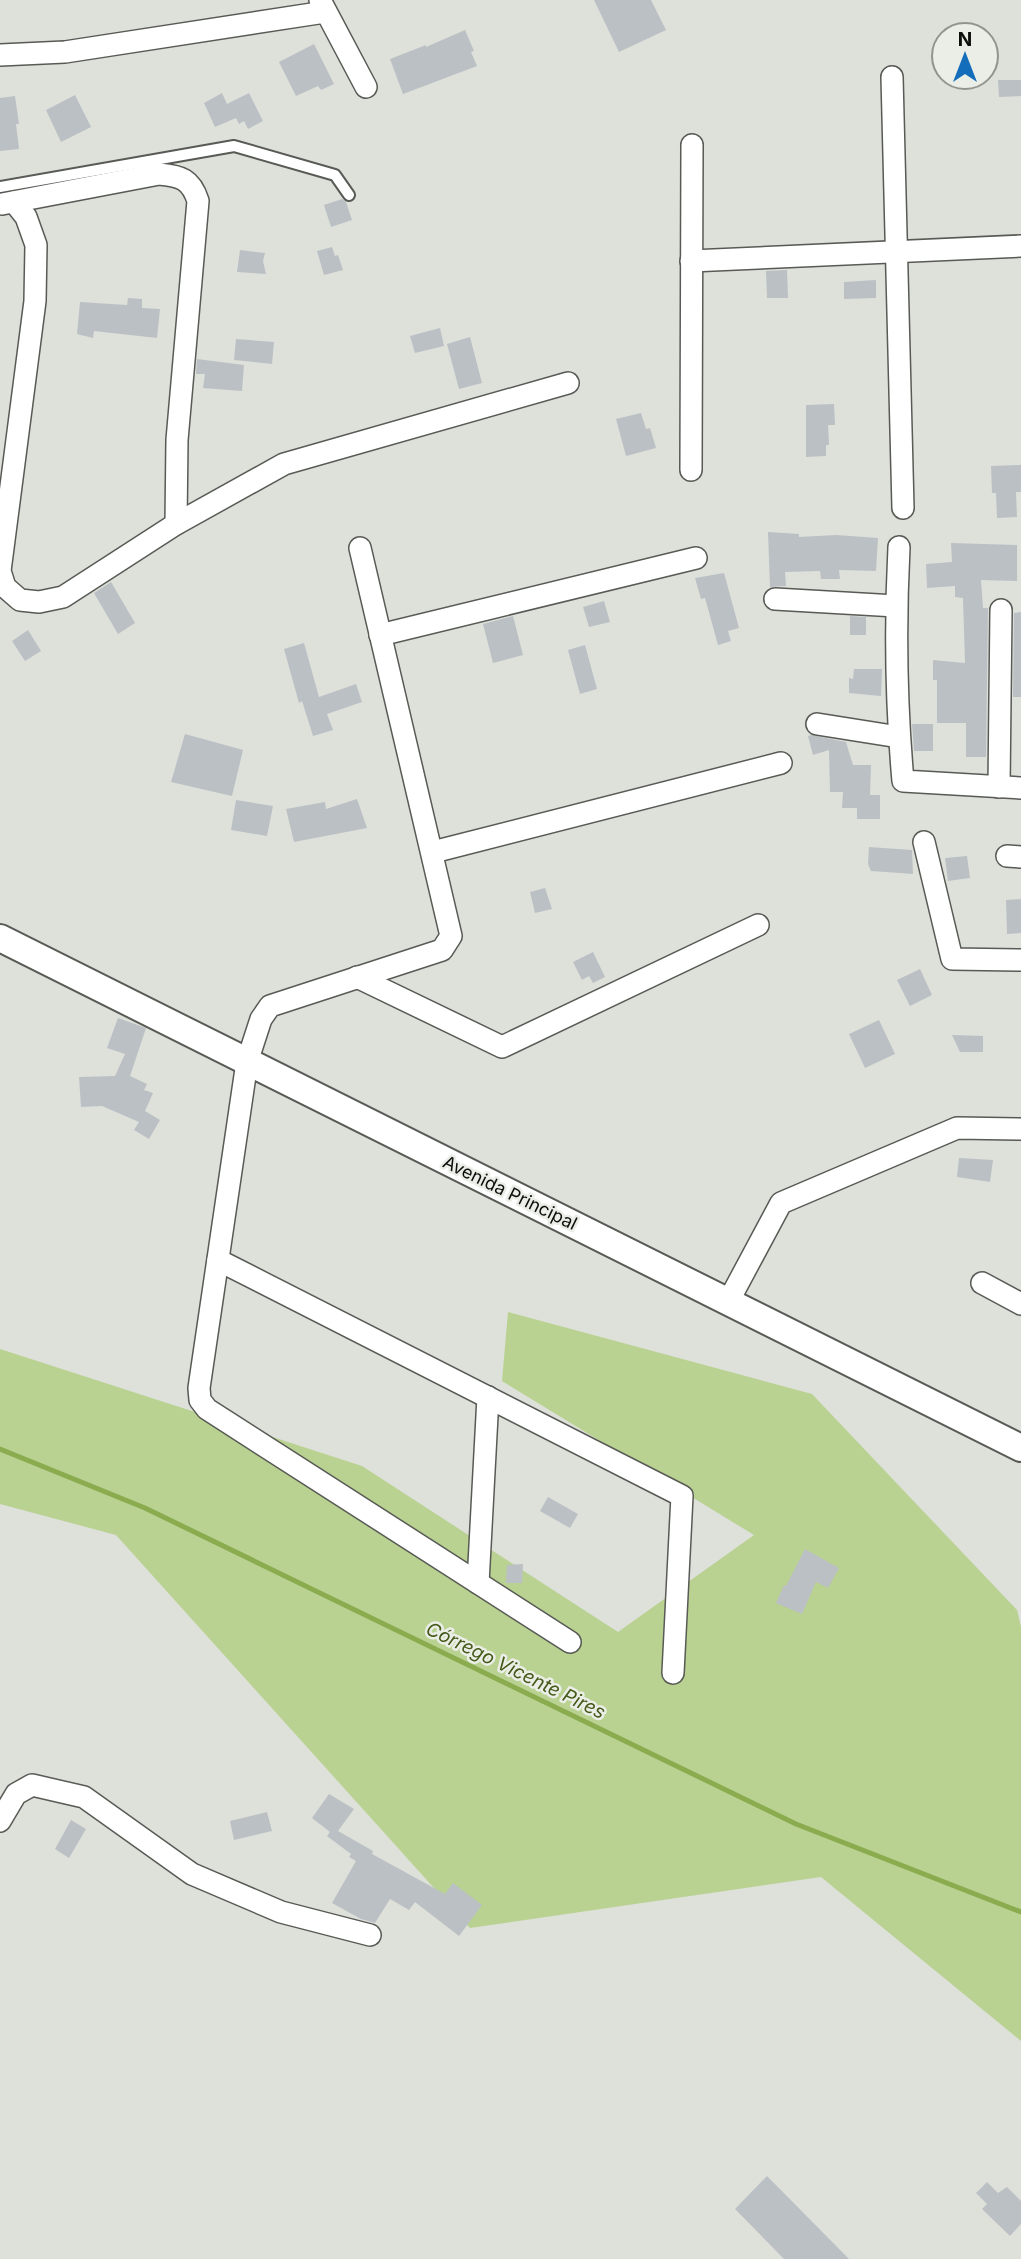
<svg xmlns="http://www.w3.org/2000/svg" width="1021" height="2259" viewBox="0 0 1021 2259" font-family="Inter,sans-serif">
<rect width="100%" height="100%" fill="#dee0da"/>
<!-- green -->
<path fill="#b9d291" d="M508 1312 812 1394 1017 1610 1021 1627V2041L821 1877 470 1928 116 1535 0 1504V1349L362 1466 618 1632 754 1535 502 1381Z"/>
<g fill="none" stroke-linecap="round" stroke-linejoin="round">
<!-- stream -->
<path stroke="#8bab4f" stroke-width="5" d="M0 1449 145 1508 796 1824 1021 1912"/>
</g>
<!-- building -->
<g fill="#bbc0c5">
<path d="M594 0H651L666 30 619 52Z"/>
<path d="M465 30 474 51 471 52 477 66 403 94 390 59 426 45V47Z"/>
<path d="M314 44 334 84 321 90 318 86 296 96 279 62Z"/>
<path d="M998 80H1021V96L999 97Z"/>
<path d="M222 93 227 104 249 93 263 121 248 129 244 121 239 124 236 118 215 127 204 103Z"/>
<path d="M75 95 91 127 61 142 46 110Z"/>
<path d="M15 96 19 124H16L19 149 0 151V98Z"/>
<path d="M342 199 346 202 352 220 331 227 324 205Z"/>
<path d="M332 247 335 256 338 255 343 270 324 275 317 251Z"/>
<path d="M240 250 265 253 263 261 266 274 237 272Z"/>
<path d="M787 270 788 298H767L766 271Z"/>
<path d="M876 280V298L844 299V282Z"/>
<path d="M128 298 142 299V308L160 309 157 338 94 331 93 338 77 334 80 302 127 305Z"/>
<path d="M440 328 444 346 415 353 410 336Z"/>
<path d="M470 337 482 383 459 389 447 344Z"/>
<path d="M236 339 274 342 272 364 234 360Z"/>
<path d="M197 359 244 365 242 391 203 388 205 374H196Z"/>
<path d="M834 404 835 425H828L829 445H826V456L806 457V405Z"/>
<path d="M641 413 646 429 650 428 656 448 626 456 616 419Z"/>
<path d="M1021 465V492H1016L1017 517 997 518 996 493H992L991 466Z"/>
<path d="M768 532 799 534V537L836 535 878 538 876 571 839 570 840 579H821L820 571 785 572 786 586 770 587Z"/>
<path d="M951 543 1017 545V581L981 580 983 608H988L986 757H966V723H937V680H933V660L965 663 963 598 955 597V586L927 588 926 564 952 562Z"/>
<path d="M724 573 739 628 728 631 731 641 718 645 705 598 701 599 695 578Z"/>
<path d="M111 582 135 623 118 634 94 593Z"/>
<path d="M604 601 610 622 589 627 583 607Z"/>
<path d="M1021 612V697H1013L1014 613Z"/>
<path d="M513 616 523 655 493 663 483 624Z"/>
<path d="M850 616 866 617V635H850Z"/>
<path d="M28 630 41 651 25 661 12 641Z"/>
<path d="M304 643 319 697 356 684 362 702 327 714 333 730 313 736 302 701 299 703 284 649Z"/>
<path d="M585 645 597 689 580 694 568 650Z"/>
<path d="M854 669H882L881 696 849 693V678L853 679Z"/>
<path d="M912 724H933V751H914Z"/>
<path d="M185 734 243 750 232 796 171 782Z"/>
<path d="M811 735 846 742 853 765H871L870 795H880V819H857V808H842L843 792H830L829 750 813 755 808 736Z"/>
<path d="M357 799 367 828 294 842 286 809 325 802 326 809Z"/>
<path d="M236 800 273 806 267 836 231 830Z"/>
<path d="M869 847 912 850 913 874 871 871 868 864Z"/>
<path d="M967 856 970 878 948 881 945 858Z"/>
<path d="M545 888 552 909 535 913 530 892Z"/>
<path d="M1021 899V933L1007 934 1006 900Z"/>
<path d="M593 952 605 977 593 983 589 976 582 980 573 962Z"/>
<path d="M920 969 932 995 910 1006 897 980Z"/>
<path d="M118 1018 146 1028 130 1076 147 1084 144 1090 153 1093 145 1111 160 1120 149 1139 134 1130 139 1122 102 1106 81 1107 79 1077 115 1076 125 1054 107 1048Z"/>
<path d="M879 1020 895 1054 865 1068 849 1034Z"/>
<path d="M952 1035 983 1036V1052H960Z"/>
<path d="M959 1158 993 1160 990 1182 957 1177Z"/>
<path d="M548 1497 578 1514 570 1528 540 1511Z"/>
<path d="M805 1549 839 1568 828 1588 816 1582 802 1614 776 1603 784 1585 786 1586Z"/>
<path d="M523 1564 522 1583H506L507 1565Z"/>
<path d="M329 1794 354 1809 338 1831 373 1851 372 1854 445 1894 453 1883 482 1905 459 1936 415 1902 409 1910 390 1899 375 1923 361 1919 332 1903 356 1861 349 1857 351 1854 327 1836 330 1832 312 1818Z"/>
<path d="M267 1812 272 1831 234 1840 230 1821Z"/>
<path d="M71 1820 86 1829 69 1858 55 1849Z"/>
<path d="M767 2176 849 2259H784L735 2209Z"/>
<path d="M987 2182 998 2193 1007 2187 1021 2201V2224L1010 2236 982 2209 987 2204 976 2193Z"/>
</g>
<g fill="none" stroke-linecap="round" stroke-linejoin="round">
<!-- service casing -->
<g stroke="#585a55" stroke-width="14">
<path id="service" d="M0 187 234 146 335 175 349 195"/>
</g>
<!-- minor casing -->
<g stroke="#585a55" stroke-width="24">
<g id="minor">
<path d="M320 0 366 87"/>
<path d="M0 55 65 52 325 12"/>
<path d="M892 77 903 508"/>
<path d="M14 202 26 217 36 245 35 301 0 571 5 587 20 600 39 602 63 597 176 524 284 464 568 383"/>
<path d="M2 204 159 174C181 176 191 179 198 201L177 440 176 524"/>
<path d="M691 261 1021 246"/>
<path d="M691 470 692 145"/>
<path d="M899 547C895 625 896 703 903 781L1021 788"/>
<path d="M360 548 451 936 442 950 270 1006 261 1019 247 1062 199 1388 200 1400 207 1409 570 1642"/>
<path d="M775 599 896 606"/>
<path d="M380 635 696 558"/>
<path d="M817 724 899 737"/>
<path d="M999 787 1001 610"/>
<path d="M924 842 952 959 1021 960"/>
<path d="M433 852 781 763"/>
<path d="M1007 856 1021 857"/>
<path d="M357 977 502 1047 758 925"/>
<path d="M218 1260 682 1496 673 1673"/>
<path d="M982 1283 1021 1304"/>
<path d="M728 1302 781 1203 957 1128 1021 1129"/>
<path d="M478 1583 488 1397"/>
<path d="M0 1821 16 1794 32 1785 84 1797 192 1874 281 1912 370 1935"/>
</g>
</g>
<!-- tertiary casing -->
<g stroke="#585a55" stroke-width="30">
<path id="tertiary" d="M0 938 1021 1448"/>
</g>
<!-- service -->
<use href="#service" stroke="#fff" stroke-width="10"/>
<!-- minor -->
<use href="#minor" stroke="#fff" stroke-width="21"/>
<!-- tertiary -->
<use href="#tertiary" stroke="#fff" stroke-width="26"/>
</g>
<g text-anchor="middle" stroke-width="5" stroke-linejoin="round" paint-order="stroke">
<!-- street labels -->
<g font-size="18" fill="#0e0e0c" stroke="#ebeee7">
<text transform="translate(510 1193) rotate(26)" y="6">Avenida Principal</text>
</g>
<!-- water labels -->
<g font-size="19" font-style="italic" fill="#455a19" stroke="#ebeee7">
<text transform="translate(516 1670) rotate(26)" y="7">Córrego Vicente Pires</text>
</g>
</g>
<!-- north arrow -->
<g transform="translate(965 56)"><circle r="33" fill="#ebeee7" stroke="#93948f" stroke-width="2"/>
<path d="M0-5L12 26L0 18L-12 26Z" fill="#146dba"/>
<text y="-10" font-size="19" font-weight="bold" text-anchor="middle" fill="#0e0e0c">N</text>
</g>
</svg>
